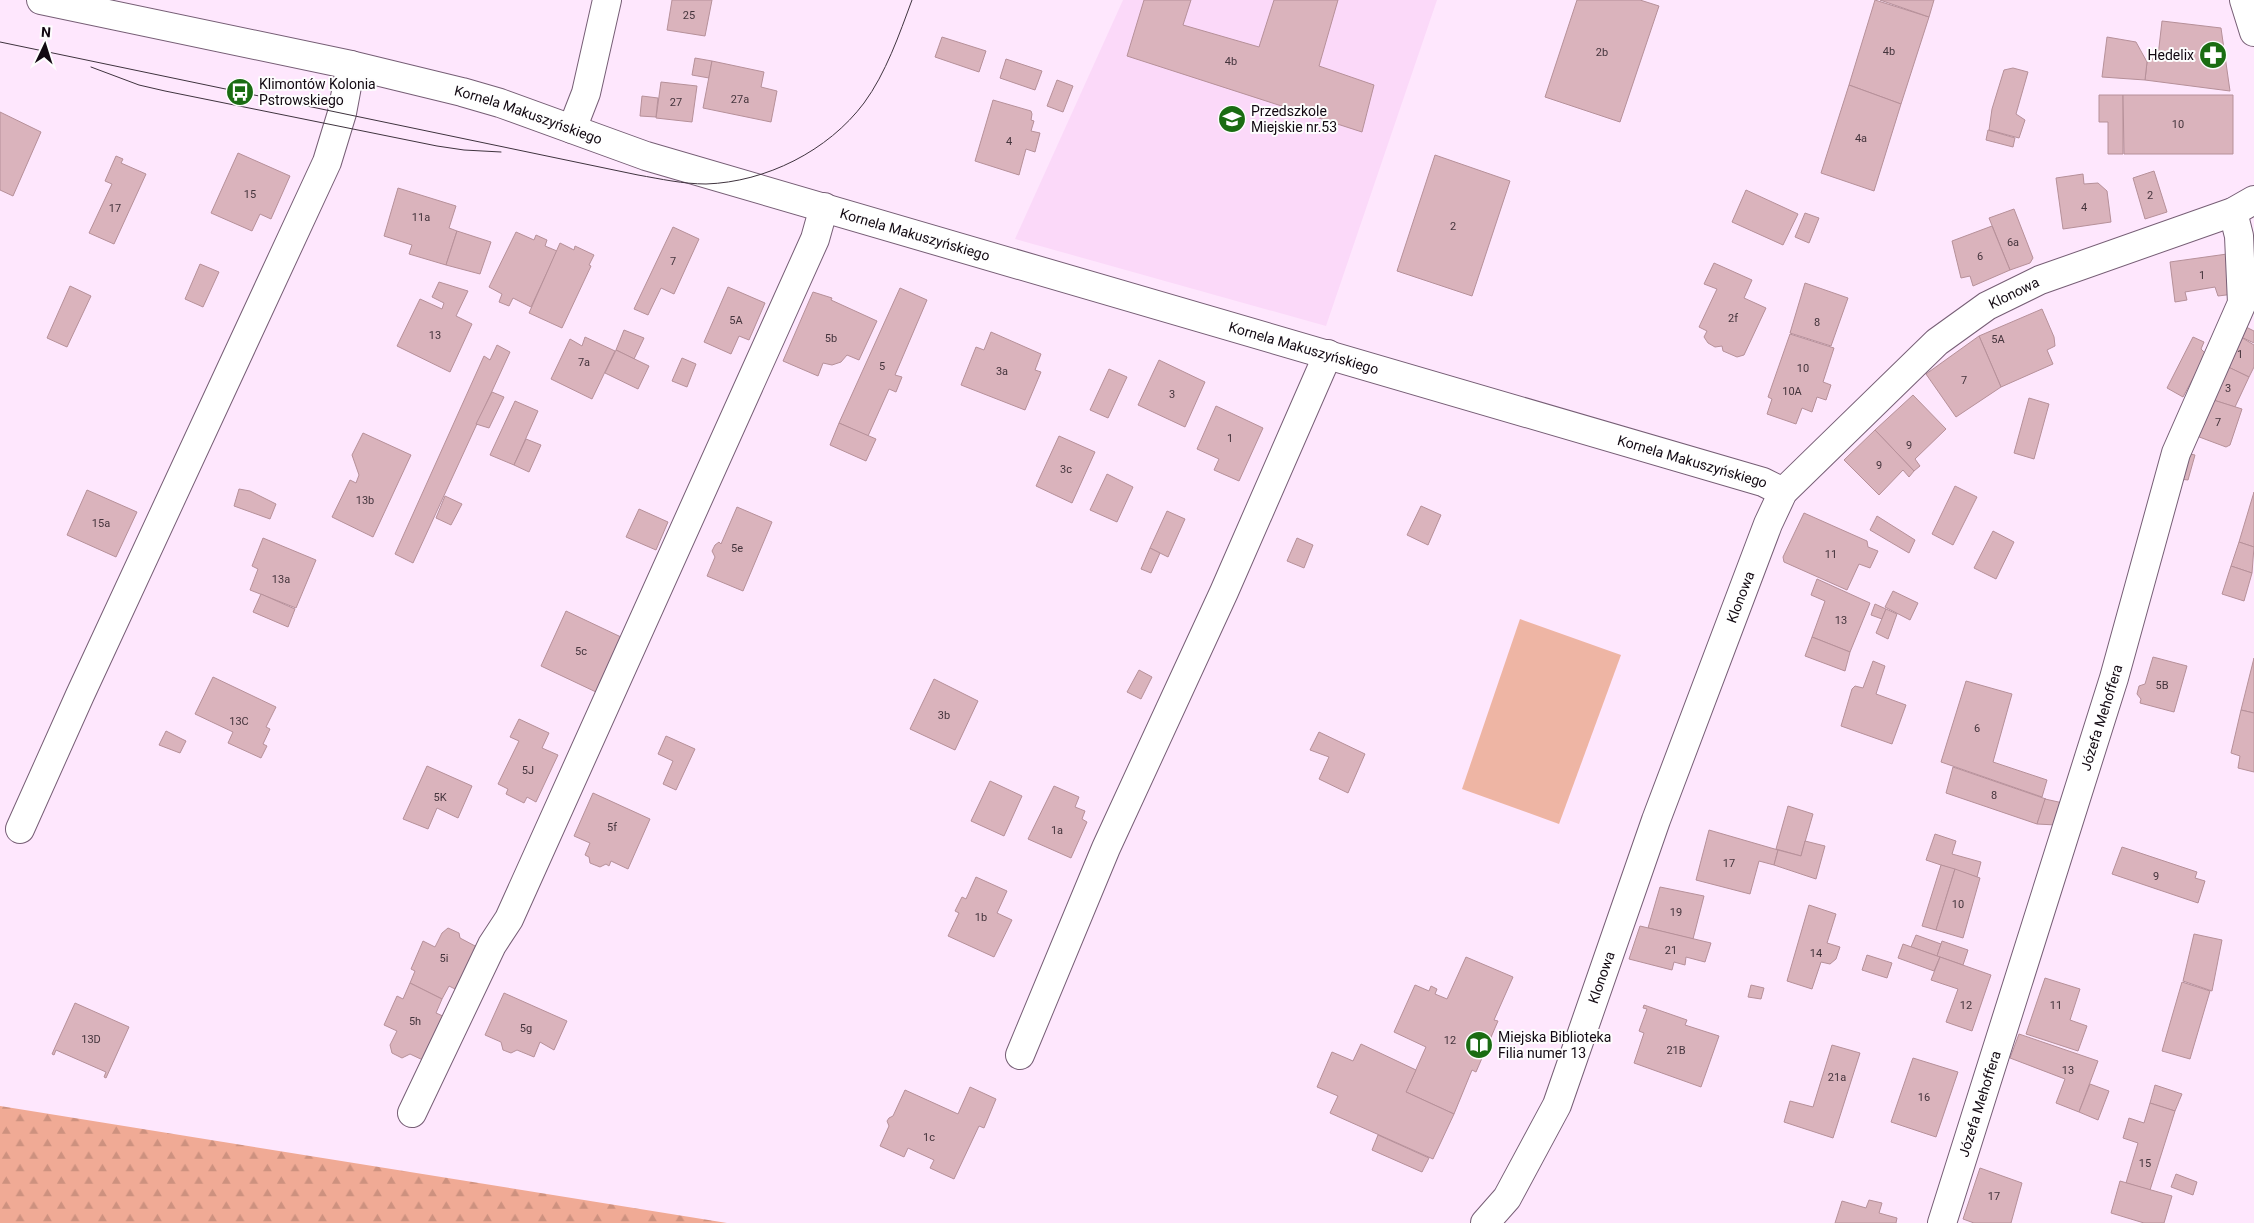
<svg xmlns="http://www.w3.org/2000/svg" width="2254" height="1223" viewBox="0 0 2254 1223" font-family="Roboto,sans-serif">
<defs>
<pattern id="forest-firs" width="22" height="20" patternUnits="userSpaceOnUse" patternTransform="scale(1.25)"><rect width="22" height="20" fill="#f0aa95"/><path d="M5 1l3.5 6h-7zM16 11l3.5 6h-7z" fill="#cd917f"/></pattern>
</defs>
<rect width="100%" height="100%" fill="#fee7fd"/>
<!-- built -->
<path fill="#fbd9f9" d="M1123 0H1437L1326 326 1015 239Z"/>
<!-- green -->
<path fill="#eeb5a4" d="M1520 619 1621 655 1559 824 1462 789Z"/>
<!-- forest -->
<path fill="url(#forest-firs)" d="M0 1106 727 1223H0Z"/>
<!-- building -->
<g fill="#dab3bc" stroke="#b69099">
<path d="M672 0H712L705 36 667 30Z"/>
<path d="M1144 0H1191L1183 25 1259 47 1274 0H1338L1319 66 1374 85 1362 132 1127 56Z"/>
<path d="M1577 0H1640L1659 6 1620 122 1545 97Z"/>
<path d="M1875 0 1929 17 1901 104 1849 85Z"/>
<path d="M1880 0H1934L1929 17Z"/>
<path d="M2162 21 2221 28 2230 91 2145 80 2147 62 2158 56Z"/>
<path d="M942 37 986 51 979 72 935 57Z"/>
<path d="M2107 37 2136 42 2147 62 2145 80 2102 77Z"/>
<path d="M695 58 712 61 709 78 692 75Z"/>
<path d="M1006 59 1042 71 1035 90 1000 78Z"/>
<path d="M712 61 764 72 761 87 777 91 771 122 703 108Z"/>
<path d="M2013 68 2028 72 2016 114 2025 120 2019 138 1989 130 1992 109 2004 70Z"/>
<path d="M1057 80 1073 86 1063 112 1047 106Z"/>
<path d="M661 82 697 86 692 122 656 118Z"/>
<path d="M1849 85 1901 104 1874 191 1821 173Z"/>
<path d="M2099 95H2123V154H2108V122H2099Z"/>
<path d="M2123 95H2233V154H2124Z"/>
<path d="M642 96 658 98 656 117 640 116Z"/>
<path d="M993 100 1031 111 1032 114 1031 120 1034 121 1031 131 1040 133 1035 152 1026 149 1019 175 975 161Z"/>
<path d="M0 112 41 132 13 196 0 190Z"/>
<path d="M1988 130 2015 138 2013 147 1986 140Z"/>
<path d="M238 153 290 176 271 219 260 214 252 231 211 213Z"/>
<path d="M1435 155 1510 181 1472 296 1397 271Z"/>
<path d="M116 156 123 159 121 163 146 174 114 244 89 233 112 184 105 181Z"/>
<path d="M2154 171 2167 212 2145 219 2133 178Z"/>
<path d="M2083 174 2084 184 2098 183 2107 191 2111 222 2063 229 2056 178Z"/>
<path d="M398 188 456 206 449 228 457 231 446 265 409 254 412 245 384 236Z"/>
<path d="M1746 190 1798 214 1783 245 1732 222Z"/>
<path d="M2014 209 2033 258 2030 263 2010 270 1989 218Z"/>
<path d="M1805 213 1819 218 1809 243 1795 237Z"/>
<path d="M1992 226 2010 270 1973 286 1970 276 1961 278 1952 241Z"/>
<path d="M673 227 699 239 674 294 661 288 648 315 634 309Z"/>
<path d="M457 231 491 242 480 274 446 265Z"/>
<path d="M516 232 534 240 536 235 547 240 545 246 557 251 531 307 513 298 509 306 499 302 502 294 489 287Z"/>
<path d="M560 243 574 250 575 246 594 255 589 265 591 266 562 328 529 313Z"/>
<path d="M2227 254 2234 294 2218 296 2215 287 2185 292 2187 300 2175 302 2170 262Z"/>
<path d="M1714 263 1752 280 1744 298 1766 308 1744 355 1737 357 1723 351 1722 346 1715 347 1708 343 1704 337 1707 331 1699 327 1717 289 1704 284Z"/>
<path d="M200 264 219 272 203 307 185 299Z"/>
<path d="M439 282 468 291 456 316 472 324 450 372 397 346 420 299 442 309 444 303 432 297Z"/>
<path d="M1805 283 1848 298 1831 346 1790 333Z"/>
<path d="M70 286 91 296 67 347 47 338Z"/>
<path d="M728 287 765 303 749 340 739 336 731 354 704 342Z"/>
<path d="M900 288 927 300 895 375 902 377 896 392 889 389 868 436 839 423Z"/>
<path d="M813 292 832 298 831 300 877 321 859 360 847 355 841 362 832 365 823 363 818 376 783 361Z"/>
<path d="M2042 309 2054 337 2055 346 2047 350 2053 364 2001 387 1979 336Z"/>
<path d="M2244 326 2254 331V343L2239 336Z"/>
<path d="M624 330 644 338 634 359 616 350Z"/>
<path d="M991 332 1041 354 1035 370 1041 372 1025 410 961 385 976 347 984 350Z"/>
<path d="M1790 334 1834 348 1823 382 1831 385 1826 400 1817 397 1812 412 1802 408 1796 424 1767 414 1772 399 1768 397Z"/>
<path d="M2236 334 2254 345V367L2249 377 2222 364Z"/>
<path d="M1979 336 2001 387 1956 417 1926 374Z"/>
<path d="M585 337 615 351 592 399 551 379 570 339 582 346Z"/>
<path d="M2193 337 2204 342 2201 349 2206 354 2183 397 2167 388Z"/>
<path d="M497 345 510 352 413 563 395 554 484 356 490 360Z"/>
<path d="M616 350 649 366 638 389 605 373Z"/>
<path d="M682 358 696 364 687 387 672 381Z"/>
<path d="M1159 360 1205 382 1185 427 1138 405Z"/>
<path d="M2222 364 2249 377 2235 407 2207 398Z"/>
<path d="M1109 369 1127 377 1108 418 1090 410Z"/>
<path d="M492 392 504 397 489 428 476 424Z"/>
<path d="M1913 395 1946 429 1915 459 1920 466 1914 471 1875 430Z"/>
<path d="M2029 398 2049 404 2034 459 2014 453Z"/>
<path d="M2207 398 2242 409 2230 445 2226 447 2194 435Z"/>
<path d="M515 401 538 411 514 465 490 455Z"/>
<path d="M1216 406 1263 428 1239 481 1214 470 1219 459 1197 449Z"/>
<path d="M839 423 876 439 866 461 830 445Z"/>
<path d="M1875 430 1914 471 1909 477 1903 470 1879 495 1844 460Z"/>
<path d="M363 433 411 455 373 537 332 517 350 480 356 483 359 475 352 455Z"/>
<path d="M1059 436 1095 452 1072 503 1036 486Z"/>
<path d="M526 439 541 445 529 472 514 465Z"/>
<path d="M2185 453 2195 455 2188 480 2179 479Z"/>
<path d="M1107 474 1133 487 1117 522 1090 510Z"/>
<path d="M1955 486 1977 497 1953 545 1932 534Z"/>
<path d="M239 489 250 491 276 504 270 519 234 506Z"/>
<path d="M87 490 137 512 116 557 67 535Z"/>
<path d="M2254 492V547L2239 542Z"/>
<path d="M445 496 462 504 451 525 436 518Z"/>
<path d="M1421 506 1441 515 1428 545 1407 535Z"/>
<path d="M737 507 772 522 743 591 707 576 715 557 712 551 715 545 719 542 721 544Z"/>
<path d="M639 509 668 522 656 550 626 537Z"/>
<path d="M1167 511 1185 519 1168 557 1150 548Z"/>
<path d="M1804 513 1867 541 1868 547 1878 551 1870 568 1859 564 1847 590 1784 562 1783 557Z"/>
<path d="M1877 516 1915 540 1909 553 1870 530Z"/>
<path d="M1993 531 2014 542 1996 579 1974 568Z"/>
<path d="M263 538 316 560 296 608 250 590 258 569 252 566Z"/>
<path d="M1297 538 1313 545 1304 568 1287 561Z"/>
<path d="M2239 542 2254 547 2252 573 2231 566Z"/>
<path d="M1150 548 1160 553 1151 573 1141 569Z"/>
<path d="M2231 566 2252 573 2244 601 2222 594Z"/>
<path d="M1817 579 1870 603 1850 652 1812 637 1825 601 1811 595Z"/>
<path d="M1893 591 1918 603 1910 620 1885 607Z"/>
<path d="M261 594 295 609 288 627 253 612Z"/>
<path d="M1875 604 1886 609 1882 619 1871 615Z"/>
<path d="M1886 609 1897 614 1888 639 1876 633Z"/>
<path d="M566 611 621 637 596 692 541 666Z"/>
<path d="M1812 637 1850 652 1845 671 1805 656Z"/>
<path d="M2153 657 2187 666 2174 712 2140 703 2141 699 2137 694 2139 686 2145 684Z"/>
<path d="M2254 658V713L2241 710Z"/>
<path d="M1873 661 1885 666 1876 694 1906 705 1892 744 1841 726 1852 689 1855 686 1863 688Z"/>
<path d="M1139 670 1152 677 1141 699 1127 692Z"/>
<path d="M213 677 276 707 266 727 270 729 263 744 267 746 261 758 228 743 233 732 195 714Z"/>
<path d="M934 679 978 701 955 750 910 729Z"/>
<path d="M1966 681 2012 694 1993 762 2047 780 2042 797 1941 762Z"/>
<path d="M2241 710 2254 713V772L2238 768 2240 756 2231 753Z"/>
<path d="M519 719 549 733 542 748 558 755 536 802 527 797 524 803 506 794 508 789 498 784 519 741 510 737Z"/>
<path d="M166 731 186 741 180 753 159 745Z"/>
<path d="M1319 732 1365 754 1348 793 1319 779 1329 757 1310 750Z"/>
<path d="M666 736 695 749 676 790 663 784 673 761 658 754Z"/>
<path d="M427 766 472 786 458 818 437 808 428 829 403 819Z"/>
<path d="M1953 767 2046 799 2037 824 1946 793Z"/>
<path d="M990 781 1022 796 1004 836 971 821Z"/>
<path d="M1054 786 1079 797 1075 807 1085 811 1082 819 1087 822 1071 858 1028 839Z"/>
<path d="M593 793 650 819 628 869 611 861 609 866 606 864 600 867 590 863 589 857 585 855 590 843 574 836Z"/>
<path d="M2045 799 2063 803 2056 825 2037 824Z"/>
<path d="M1788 806 1813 814 1801 856 1776 849Z"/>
<path d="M1709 830 1778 850 1774 865 1759 861 1750 894 1696 880Z"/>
<path d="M1935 834 1956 841 1952 854 1981 862 1977 877 1926 860Z"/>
<path d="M1805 841 1825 846 1816 879 1774 865 1778 850 1801 856Z"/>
<path d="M2122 847 2197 872 2195 878 2205 881 2198 903 2112 874Z"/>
<path d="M1941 865 1955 869 1936 930 1922 926Z"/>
<path d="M1955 869 1980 878 1963 938 1936 930Z"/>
<path d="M976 877 1007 891 997 913 1012 920 994 957 948 936 959 913 955 911 962 897 966 899Z"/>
<path d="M1660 887 1704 896 1693 939 1648 928Z"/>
<path d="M1809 905 1836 914 1827 943 1840 947 1836 959 1830 964 1821 962 1812 989 1787 981Z"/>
<path d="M1640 926 1711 943 1705 962 1686 957 1685 965 1674 962 1672 970 1629 959Z"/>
<path d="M448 928 459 933 460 938 477 947 457 990 449 986 442 999 410 983 415 971 411 969 423 941 435 947 442 933Z"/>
<path d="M2194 934 2222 940 2212 991 2183 981Z"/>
<path d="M1916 935 1941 944 1937 956 1911 947Z"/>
<path d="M1942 941 1968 950 1963 965 1937 956Z"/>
<path d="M1903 944 1940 957 1934 971 1898 958Z"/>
<path d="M1867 955 1892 963 1887 978 1862 970Z"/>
<path d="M1466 957 1513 977 1494 1020 1498 1021 1476 1072 1472 1070 1454 1114 1406 1092 1426 1047 1394 1032 1415 985 1429 991 1431 986 1437 989 1435 994 1447 999Z"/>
<path d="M1940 957 1991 975 1972 1031 1946 1022 1958 989 1931 980Z"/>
<path d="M2045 978 2080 989 2070 1020 2087 1026 2078 1051 2026 1034Z"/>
<path d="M2182 982 2210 991 2190 1059 2162 1051Z"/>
<path d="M410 983 442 999 436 1013 445 1017 425 1061 410 1054 402 1058 392 1053 390 1045 397 1031 384 1025 397 996 403 999Z"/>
<path d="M1751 985 1764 988 1761 999 1748 997Z"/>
<path d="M504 993 567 1021 554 1050 540 1042 534 1057 517 1050 511 1053 503 1050 501 1042 485 1035Z"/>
<path d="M75 1003 129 1027 106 1078 104 1077 106 1072 56 1050 54 1055 52 1054Z"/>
<path d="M1644 1005 1687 1020 1685 1025 1719 1036 1701 1087 1634 1063 1644 1033 1639 1031 1647 1009 1643 1008Z"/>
<path d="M2019 1034 2098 1061 2079 1112 2056 1103 2065 1079 2010 1058Z"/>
<path d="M1361 1044 1416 1070 1406 1092 1454 1114 1433 1159 1330 1113 1338 1096 1317 1087 1332 1052 1353 1061Z"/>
<path d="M1832 1045 1860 1053 1833 1138 1784 1122 1790 1101 1813 1107Z"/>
<path d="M1913 1058 1958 1072 1936 1137 1891 1122Z"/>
<path d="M2090 1084 2109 1091 2098 1120 2079 1112Z"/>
<path d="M2155 1085 2182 1094 2175 1111 2150 1103Z"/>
<path d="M970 1087 996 1099 984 1128 979 1126 954 1179 930 1168 934 1160 908 1148 904 1157 880 1146 889 1126 887 1121 889 1118 893 1116 905 1090 958 1114Z"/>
<path d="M2150 1103 2175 1111 2150 1190 2126 1183 2138 1143 2123 1138 2129 1118 2144 1123Z"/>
<path d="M1378 1135 1429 1158 1422 1172 1372 1150Z"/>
<path d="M1980 1168 2022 1183 2011 1223H1974L1963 1219Z"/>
<path d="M2176 1174 2197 1182 2193 1195 2171 1187Z"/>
<path d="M2120 1181 2172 1196 2164 1223H2144L2111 1213Z"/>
<path d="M1869 1200 1882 1203 1879 1213 1897 1218 1896 1223H1835L1842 1201 1866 1208Z"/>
</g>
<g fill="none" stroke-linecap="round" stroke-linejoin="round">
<!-- street casing -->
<g stroke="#765e75" stroke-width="30">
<g id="street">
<path id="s1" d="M41 0 351 65 462 92 500 103 646 156 1763 482 1783 492"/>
<path d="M2244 0 2254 32"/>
<path d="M572 129 586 93 607 0"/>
<path d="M20 829 80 695 327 162 342 113 351 65"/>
<path d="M1020 1055 1106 848 1224 592 1328 354"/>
<path d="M412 1113 492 945 509 919 815 239 824 207"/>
<path id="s2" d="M1485 1223 1507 1198 1557 1105 1656 820 1768 524 1783 492 1937 342 1987 306 2040 280 2233 212 2254 200"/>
<path id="s3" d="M1942 1223 2114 678 2176 453 2242 303 2239 236 2233 212"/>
</g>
</g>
<!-- street -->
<use href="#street" stroke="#fff" stroke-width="28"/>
<!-- tram -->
<g stroke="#3f333e" stroke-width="1">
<path d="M0 42 638 175C661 179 683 184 706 184 766 182 828 151 864 103 886 73 899 35 912 0"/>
<path d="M91 67 139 85 165 91 437 146 464 150 501 152"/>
</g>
</g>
<!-- icons -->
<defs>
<g id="pharmacy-disc" transform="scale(1.4375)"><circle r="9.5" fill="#1a6c12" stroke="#fdfdfd"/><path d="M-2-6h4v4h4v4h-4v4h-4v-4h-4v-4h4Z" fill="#fff"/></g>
<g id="bus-disc" transform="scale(1.4375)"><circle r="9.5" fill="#1a6c12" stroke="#fdfdfd"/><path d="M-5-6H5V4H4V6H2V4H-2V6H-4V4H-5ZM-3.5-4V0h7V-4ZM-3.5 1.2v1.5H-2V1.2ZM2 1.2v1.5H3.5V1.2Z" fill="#fff"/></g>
<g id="school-disc" transform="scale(1.4375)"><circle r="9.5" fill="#1a6c12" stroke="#fdfdfd"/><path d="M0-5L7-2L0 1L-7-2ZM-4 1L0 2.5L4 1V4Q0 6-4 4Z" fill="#fff"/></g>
<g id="library-disc" transform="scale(1.4375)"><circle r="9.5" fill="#1a6c12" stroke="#fdfdfd"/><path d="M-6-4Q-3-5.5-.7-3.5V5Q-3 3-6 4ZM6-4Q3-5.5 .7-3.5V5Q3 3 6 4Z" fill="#fff"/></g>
</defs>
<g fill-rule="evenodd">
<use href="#pharmacy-disc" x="2213" y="55"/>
<use href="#bus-disc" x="240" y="92"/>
<use href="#school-disc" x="1232" y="119"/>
<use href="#library-disc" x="1479" y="1045"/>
</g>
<g text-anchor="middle" stroke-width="4" stroke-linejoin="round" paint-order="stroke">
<!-- number labels -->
<g font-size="11" fill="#44343c">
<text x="689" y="19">25</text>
<text x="1889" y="55">4b</text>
<text x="1602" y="56">2b</text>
<text x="1231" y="65">4b</text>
<text x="740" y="103">27a</text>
<text x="676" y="106">27</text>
<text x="2178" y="128">10</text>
<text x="1861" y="142">4a</text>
<text x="1009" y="145">4</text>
<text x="250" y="198">15</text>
<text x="2150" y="199">2</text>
<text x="2084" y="211">4</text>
<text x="115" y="212">17</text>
<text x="421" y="221">11a</text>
<text x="1453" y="230">2</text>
<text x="2013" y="246">6a</text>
<text x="1980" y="260">6</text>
<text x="673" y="265">7</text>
<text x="2202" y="279">1</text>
<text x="1733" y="322">2f</text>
<text x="736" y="324">5A</text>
<text x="1817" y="326">8</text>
<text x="435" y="339">13</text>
<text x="831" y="342">5b</text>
<text x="1998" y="343">5A</text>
<text x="2240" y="358">1</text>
<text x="584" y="366">7a</text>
<text x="882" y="370">5</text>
<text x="1803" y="372">10</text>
<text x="1002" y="375">3a</text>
<text x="1964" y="384">7</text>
<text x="2228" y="392">3</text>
<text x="1792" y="395">10A</text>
<text x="1172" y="398">3</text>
<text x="2218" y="426">7</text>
<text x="1230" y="442">1</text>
<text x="1909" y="449">9</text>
<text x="1879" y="469">9</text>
<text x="1066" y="473">3c</text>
<text x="365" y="504">13b</text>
<text x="101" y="527">15a</text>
<text x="737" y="552">5e</text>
<text x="1831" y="558">11</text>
<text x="281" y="583">13a</text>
<text x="1841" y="624">13</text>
<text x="581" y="655">5c</text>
<text x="2162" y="689">5B</text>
<text x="944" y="719">3b</text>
<text x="239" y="725">13C</text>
<text x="1977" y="732">6</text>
<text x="528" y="774">5J</text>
<text x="1994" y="799">8</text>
<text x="440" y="801">5K</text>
<text x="612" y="831">5f</text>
<text x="1057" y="834">1a</text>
<text x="1729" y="867">17</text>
<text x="2156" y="880">9</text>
<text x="1958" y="908">10</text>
<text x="1676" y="916">19</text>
<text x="981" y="921">1b</text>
<text x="1671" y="954">21</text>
<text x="1816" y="957">14</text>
<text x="444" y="962">5i</text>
<text x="1966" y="1009">12</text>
<text x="2056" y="1009">11</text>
<text x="415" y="1025">5h</text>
<text x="526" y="1032">5g</text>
<text x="91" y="1043">13D</text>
<text x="1450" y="1044">12</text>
<text x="1676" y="1054">21B</text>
<text x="2068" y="1074">13</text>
<text x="1837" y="1081">21a</text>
<text x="1924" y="1101">16</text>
<text x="929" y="1141">1c</text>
<text x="2145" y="1167">15</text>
<text x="1994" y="1200">17</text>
</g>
<!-- poi labels -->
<g font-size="14" fill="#120912" stroke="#fdfdfd" text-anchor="start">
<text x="2194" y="60" text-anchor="end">Hedelix</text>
<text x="259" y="89">Klimontów Kolonia<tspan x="259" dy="16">Pstrowskiego</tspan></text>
<text x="1251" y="116">Przedszkole<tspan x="1251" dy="16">Miejskie nr.53</tspan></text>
<text x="1498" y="1042">Miejska Biblioteka<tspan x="1498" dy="16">Filia numer 13</tspan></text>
</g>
<!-- street labels -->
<g font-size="14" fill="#120912" stroke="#fdfdfd">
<text dy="5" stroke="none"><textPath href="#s1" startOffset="501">Kornela Makuszyńskiego</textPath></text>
<text dy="5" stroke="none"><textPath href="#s1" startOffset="906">Kornela Makuszyńskiego</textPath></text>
<text dy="5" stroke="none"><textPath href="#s2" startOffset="1099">Klonowa</textPath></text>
<text dy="5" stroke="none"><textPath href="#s1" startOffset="1311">Kornela Makuszyńskiego</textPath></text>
<text dy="5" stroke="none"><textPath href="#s1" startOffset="1716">Kornela Makuszyńskiego</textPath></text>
<text dy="5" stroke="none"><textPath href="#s2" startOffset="679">Klonowa</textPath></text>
<text dy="5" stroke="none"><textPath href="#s3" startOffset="530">Józefa Mehoffera</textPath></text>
<text dy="5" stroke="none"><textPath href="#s2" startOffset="274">Klonowa</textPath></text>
<text dy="5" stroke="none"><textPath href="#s3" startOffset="125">Józefa Mehoffera</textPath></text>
</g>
</g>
<!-- north arrow -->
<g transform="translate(45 45) rotate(4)" stroke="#fdfdfd" stroke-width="4" paint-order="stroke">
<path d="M0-4L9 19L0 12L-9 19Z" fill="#120912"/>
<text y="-8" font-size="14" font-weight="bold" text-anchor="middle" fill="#120912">N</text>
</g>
</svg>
